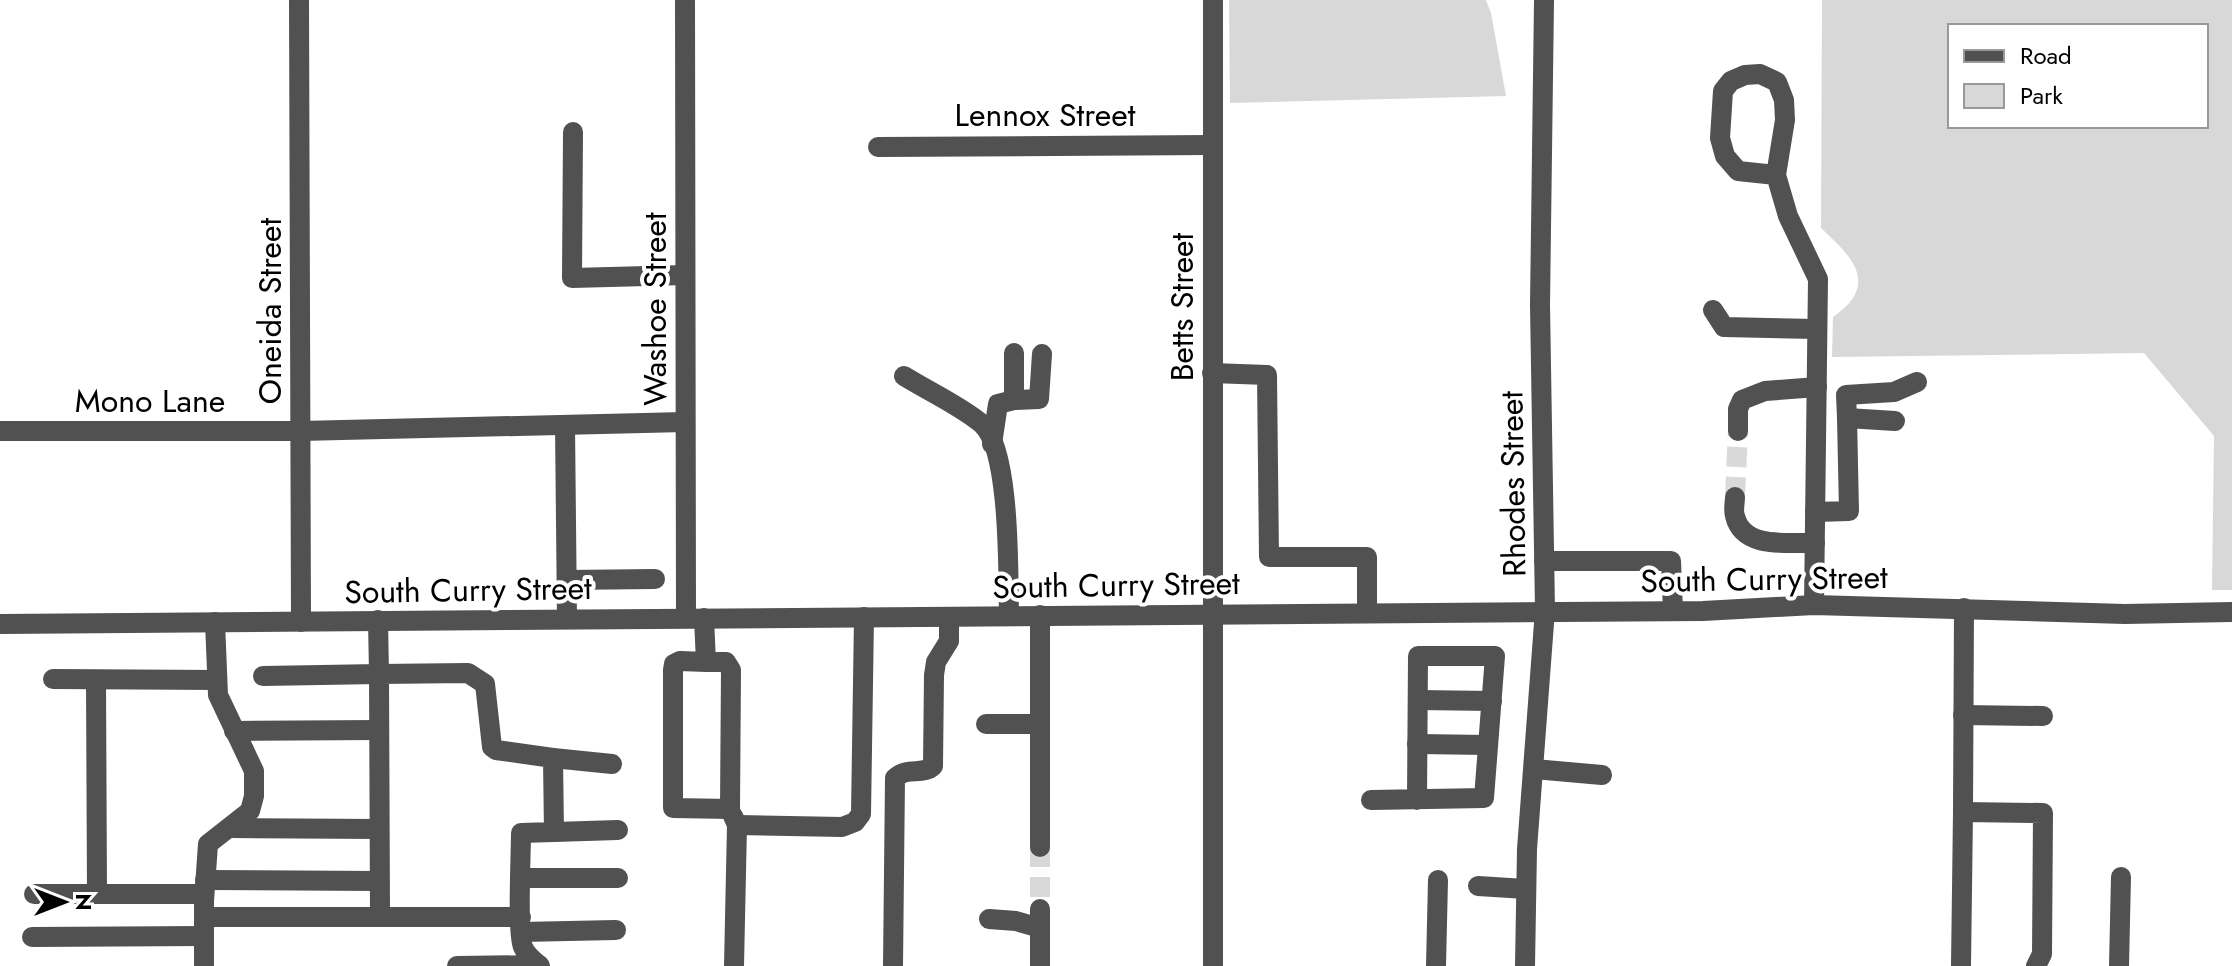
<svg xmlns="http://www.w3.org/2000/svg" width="2232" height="966" viewBox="0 0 2232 966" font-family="Jost,sans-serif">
<rect width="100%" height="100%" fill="#fff"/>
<!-- green -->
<g fill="#d8d8d8" fill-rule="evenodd">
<path d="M1229 0H1486L1491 13 1506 96 1230 103Z"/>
<path d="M1822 0H2232V590H2212L2214 436 2144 353 1832 357 1833 317C1880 284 1853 258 1821 228ZM2206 26V126H1950V26Z"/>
</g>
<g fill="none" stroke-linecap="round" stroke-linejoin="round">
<!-- minor-tunnel -->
<g stroke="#d9d9d9" stroke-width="20" stroke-dasharray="20 10" stroke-linecap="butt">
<path d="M1735 497 1738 431"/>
<path d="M1040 847V909"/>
</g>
<!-- minor -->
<g stroke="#515151" stroke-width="20">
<path d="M299 0 301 622"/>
<path d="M685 0 686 617"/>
<path d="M1213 0V966"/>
<path d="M573 132 572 278 685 275"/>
<path d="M878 147 1212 145"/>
<path d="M1776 175 1738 171 1725 156 1720 138 1723 91 1731 81 1745 75 1760 74 1777 82 1784 100 1785 120 1776 175 1788 216 1818 279 1814 605"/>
<path d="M1713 310 1724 327 1817 329"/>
<path d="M1212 373 1267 375 1269 557H1367V612"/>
<path d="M904 376C928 391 961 406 982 424 1011 450 1008 576 1009 616"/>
<path d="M1014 400 1039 399 1042 354"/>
<path d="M1847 418 1846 395 1894 392 1917 382"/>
<path d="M565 425 567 619"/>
<path d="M0 431H300L685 422"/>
<path d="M1738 431V409L1742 400 1765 391 1817 387"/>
<path d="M992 444 998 404 1014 400V353"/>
<path d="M1735 497C1735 502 1733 511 1735 516 1743 550 1789 542 1815 543"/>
<path d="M1815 512 1849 511 1847 418 1895 421"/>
<path d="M1544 561H1671L1673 611"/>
<path d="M567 580 655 579"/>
<path d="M704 618 706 662 680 661 674 664 673 670V808L730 809 731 670 726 662H706"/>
<path d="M0 624 1703 611 1814 605 2125 614 2232 612"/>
<path d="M263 676 379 674 378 620"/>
<path d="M53 679 217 680"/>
<path d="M96 680 97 894H204"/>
<path d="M1418 700 1492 701"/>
<path d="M1963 715 2043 716"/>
<path d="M986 724H1040"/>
<path d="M234 731 379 730"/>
<path d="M1417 744 1488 745"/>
<path d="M553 758 612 764"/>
<path d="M1534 769 1602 775"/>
<path d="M1371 800 1484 798 1495 656H1418L1417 800"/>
<path d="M1963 812 1964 608"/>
<path d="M733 816 737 825 734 966"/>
<path d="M737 825 842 827 855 822 861 814 864 617"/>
<path d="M231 828 379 829"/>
<path d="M554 832 618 830"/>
<path d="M1040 847V615"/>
<path d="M521 878H618"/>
<path d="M205 880 379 881"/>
<path d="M1478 886 1526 889"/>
<path d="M34 894H97"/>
<path d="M1040 909V966"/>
<path d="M204 917H385"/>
<path d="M521 917H385L380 912 379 674 468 673 485 684 492 747 496 750 553 758 554 832 521 833C521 854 517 934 523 947 526 955 534 961 540 966"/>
<path d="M989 919 1016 921 1040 928"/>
<path d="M521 932 616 930"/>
<path d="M32 937 204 936"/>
<path d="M204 966V901L208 844 250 811 254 796V771L218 695 215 622"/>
<path d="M457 966 539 965"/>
<path d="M893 966 895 778C908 766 922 776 933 766L934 675 936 662 949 641V617"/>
<path d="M1436 966 1438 880"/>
<path d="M1525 966 1527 849 1545 610 1540 305 1544 0"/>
<path d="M1961 966 1963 812 2043 813 2042 954 2036 966"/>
<path d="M2119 966 2121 877"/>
</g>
</g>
<g text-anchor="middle" stroke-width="8" stroke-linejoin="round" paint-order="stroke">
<!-- street labels -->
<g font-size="32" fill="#000" stroke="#fff">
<text x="1045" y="126">Lennox Street</text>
<text transform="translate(1182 307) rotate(-90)" y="11">Betts Street</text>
<text transform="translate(655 309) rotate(-90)" y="11">Washoe Street</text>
<text transform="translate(270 311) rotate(-90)" y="11">Oneida Street</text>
<text x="150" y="412">Mono Lane</text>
<text transform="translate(1513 484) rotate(-91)" y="11">Rhodes Street</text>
<text transform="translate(1764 579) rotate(-1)" y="11">South Curry Street</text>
<text transform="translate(1116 585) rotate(-1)" y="11">South Curry Street</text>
<text transform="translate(468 590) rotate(-1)" y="11">South Curry Street</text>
</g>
</g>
<!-- legend -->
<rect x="1948" y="24" width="260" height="104" fill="#ffffff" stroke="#999999" stroke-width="2"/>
<rect x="1964" y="50" width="40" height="12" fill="#515151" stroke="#999999" stroke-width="2"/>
<text x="2020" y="64" font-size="24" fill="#000000">Road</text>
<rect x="1964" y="84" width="40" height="24" fill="#d8d8d8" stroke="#999999" stroke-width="2"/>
<text x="2020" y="104" font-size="24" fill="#000000">Park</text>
<!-- north arrow -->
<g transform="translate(64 902) rotate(90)" stroke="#ffffff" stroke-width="6" paint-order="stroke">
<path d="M0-6L14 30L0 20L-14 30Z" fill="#000000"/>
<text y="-12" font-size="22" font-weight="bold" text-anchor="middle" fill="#000000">N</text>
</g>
</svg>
